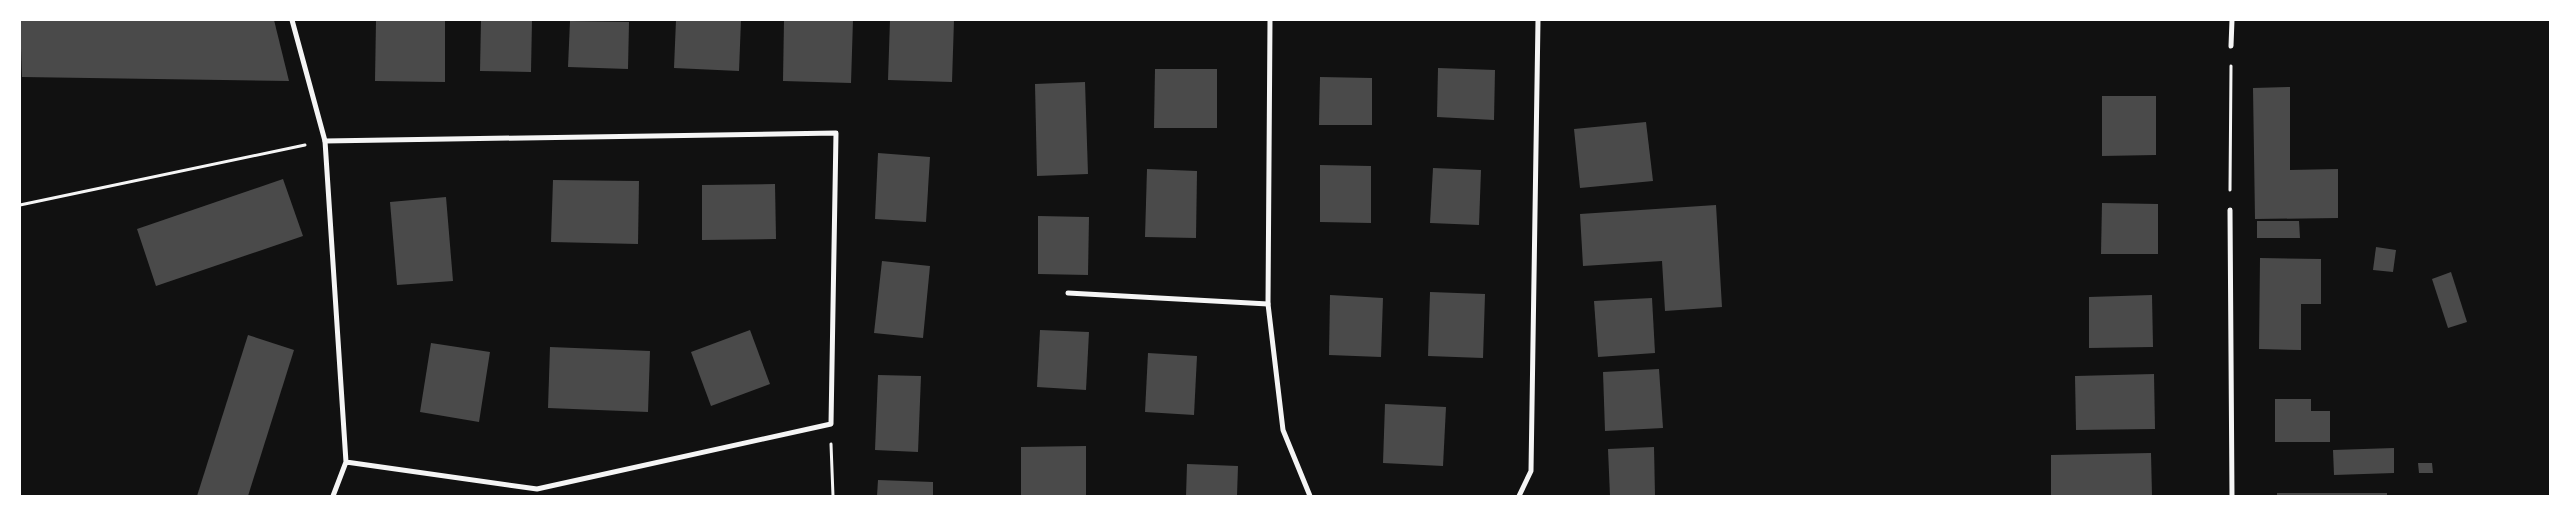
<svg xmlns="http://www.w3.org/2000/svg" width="2570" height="516" viewBox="0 0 2570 516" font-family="'Source Sans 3',sans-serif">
<rect width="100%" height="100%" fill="#111"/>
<!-- building -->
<g fill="#4a4a4a">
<path d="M20 20H274L289 81 22 77Z"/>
<path d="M376 20H445V82L375 81Z"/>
<path d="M481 20H532L531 72 480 71Z"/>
<path d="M676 20H741L739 71 674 68Z"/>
<path d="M784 20H853L851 83 783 81Z"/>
<path d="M890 20H954L952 82 888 80Z"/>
<path d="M570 21 629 22 628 69 568 67Z"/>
<path d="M1438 68 1495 70 1494 120 1437 117Z"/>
<path d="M1155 69H1217V128H1154Z"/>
<path d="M1320 77 1372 78V125H1319Z"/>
<path d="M1085 82 1088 174 1037 176 1035 84Z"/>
<path d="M2290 87V170L2338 169V218L2255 219 2253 88Z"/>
<path d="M2102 96H2156V155L2102 156Z"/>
<path d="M1646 122 1653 181 1580 188 1574 129Z"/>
<path d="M878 153 930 157 926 222 875 219Z"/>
<path d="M1320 165 1371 166V223L1320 222Z"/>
<path d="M1433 168 1481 170 1479 225 1430 223Z"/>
<path d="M1147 169 1197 171 1196 238 1145 237Z"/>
<path d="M283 179 303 236 156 286 137 229Z"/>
<path d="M553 180 639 181 638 244 551 242Z"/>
<path d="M775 184 776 239 702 240V185Z"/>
<path d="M446 197 453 281 397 285 390 202Z"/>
<path d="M2102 203 2158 204V254H2101Z"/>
<path d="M1716 205 1722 307 1665 311 1662 261 1583 266 1580 214Z"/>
<path d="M1038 216 1089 217 1088 275 1038 274Z"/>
<path d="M2257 221H2299L2300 238H2257Z"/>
<path d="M2376 247 2396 250 2393 272 2373 270Z"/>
<path d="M2260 258 2321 259V304H2301V350L2259 349Z"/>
<path d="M882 261 930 266 923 338 874 333Z"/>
<path d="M2451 272 2467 322 2448 328 2432 279Z"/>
<path d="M1430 292 1485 294 1483 358 1428 356Z"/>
<path d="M1330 295 1383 298 1381 357 1329 355Z"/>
<path d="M2152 295 2153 347 2089 348V297Z"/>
<path d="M1652 298 1655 353 1598 357 1594 301Z"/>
<path d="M750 330 770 384 711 406 691 352Z"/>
<path d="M1040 330 1089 332 1086 390 1037 387Z"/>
<path d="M248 335 294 350 248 496H197Z"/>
<path d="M431 343 490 352 479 422 420 412Z"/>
<path d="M550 347 650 351 648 412 548 408Z"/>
<path d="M1148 353 1197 356 1194 415 1145 412Z"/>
<path d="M1659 369 1663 428 1605 431 1603 372Z"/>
<path d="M2154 374 2155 429 2076 430 2075 376Z"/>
<path d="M878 375 921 376 918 452 875 450Z"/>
<path d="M2275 399H2311V411H2330V442H2275Z"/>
<path d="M1385 404 1446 407 1443 466 1383 463Z"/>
<path d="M1086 446V496H1021V447Z"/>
<path d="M1654 447 1655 496H1610L1608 449Z"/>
<path d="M2394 448V473L2334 475 2333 450Z"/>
<path d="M2151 453 2152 496H2051V455Z"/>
<path d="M2418 463H2432L2433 473H2419Z"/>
<path d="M1187 464 1238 466 1237 496H1186Z"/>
<path d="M878 480 933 482V496H877Z"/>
<rect x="2277" y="493" width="110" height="3"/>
</g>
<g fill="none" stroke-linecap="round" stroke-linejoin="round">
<!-- path -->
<g stroke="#f5f5f5" stroke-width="3">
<path d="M2230 190 2231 66"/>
<path d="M20 205 305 145"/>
<path d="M831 444 833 496"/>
</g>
<!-- minor -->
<g stroke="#f5f5f5" stroke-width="5">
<path d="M292 20 325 141"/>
<path d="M1270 20 1268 304 1283 430 1310 496"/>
<path d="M2231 46 2232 20"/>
<path d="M2230 210 2232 496"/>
<path d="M1068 293 1268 304"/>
<path d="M333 496 346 462 325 141 836 133 831 424 537 489 346 462"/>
<path d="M1519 496 1531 471 1538 20"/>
</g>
</g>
<!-- border -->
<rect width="2570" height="516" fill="none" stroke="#ffffff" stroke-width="42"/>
</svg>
